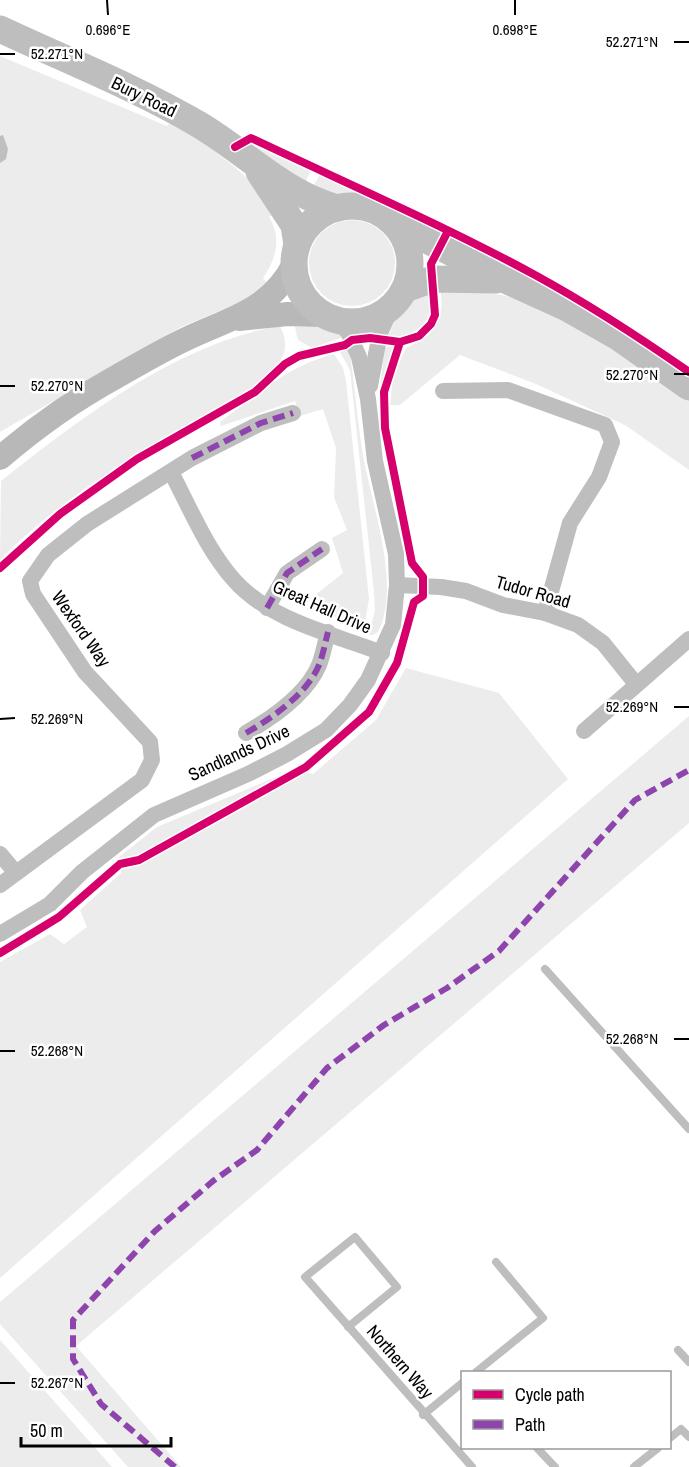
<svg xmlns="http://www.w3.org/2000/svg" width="689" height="1467" viewBox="0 0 689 1467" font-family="'Archivo Narrow',sans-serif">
<rect width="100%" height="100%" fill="#fff"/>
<!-- green -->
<g fill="#ececec">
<path d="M0 56 167 126 171 122C211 147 249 174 278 212L269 217C282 238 276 259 263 278L269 286 236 304 181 327 0 432Z"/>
<path d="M252 141 311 169 304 187 250 143Z"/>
<path d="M320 174 367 196 311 191Z"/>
<circle cx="352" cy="263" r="43"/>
<path d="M450 235 529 274 528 277 445 244Z"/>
<path d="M440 289C465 291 490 291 514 298 578 317 635 362 689 400V470L625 425 536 384 460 355 400 405H390L393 377 406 348C434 335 446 322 440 289Z"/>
<path d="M428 291C439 319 415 339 388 337 396 314 407 303 428 291Z"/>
<path d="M294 323 324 326 343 337 312 348 298 340Z"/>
<path d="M280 326C286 338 288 350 280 361 255 395 209 411 174 432 113 469 50 508 0 560L1 481C81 418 178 343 280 326Z"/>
<path d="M395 346 380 387 385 347Z"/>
<path d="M349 349C355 384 357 420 363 455 371 503 402 586 378 632L372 635H369L375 610 374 592 353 398 350 370 340 352Z"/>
<path d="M334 354 343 368 346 381 369 599 364 627 308 608 313 597 343 573 332 538 347 530 334 497 336 448 323 409 300 416 295 401 221 426 220 422C258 394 287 366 334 354Z"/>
<path d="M406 668 499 693 568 779 0 1278V962L50 934 64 944 87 927 80 910 121 873 119 857 157 827 295 769 313 774 376 720Z"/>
<path d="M689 716V823L76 1346 181 1467H128L0 1324V1302Z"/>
<path d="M0 1340 112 1467H0Z"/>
</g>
<!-- water -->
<path fill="#bfbfbf" d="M3 135 8 149 6 159 0 163V136Z"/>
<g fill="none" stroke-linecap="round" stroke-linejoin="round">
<!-- lane -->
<g stroke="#bebebe" stroke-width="8">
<path d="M545 969 689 1129"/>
<path d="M348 1327 397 1287 355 1237 305 1277 472 1467"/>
<path d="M678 1350 689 1362"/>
<path d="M476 1372 543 1318 496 1262"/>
<path d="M423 1415 462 1383"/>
<path d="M670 1438 681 1429 689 1437"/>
<path d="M537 1448 555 1467"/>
<path d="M634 1467 658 1448"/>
</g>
<!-- street -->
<g stroke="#bebebe" stroke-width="16">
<path d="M370 386 380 333 392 307"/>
<path d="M443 391 508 390 605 425 612 442 599 477 570 523 545 613"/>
<path d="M171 472C190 508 207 550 234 580 270 621 333 634 382 653"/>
<path d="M397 585 441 587 466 591 503 605 545 613 578 625 603 643 636 684"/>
<path d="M267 608 287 573 322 549"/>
<path d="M584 731 689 639"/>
<path d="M246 733C272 718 307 694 319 665 323 655 325 643 328 632"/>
<path d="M0 854 16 873"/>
<path d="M0 885 142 780 152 760 150 742 85 672 33 594 30 581 48 555 87 524 192 458 261 423 293 413"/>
<path d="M0 934 50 904 82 872 154 815 248 774 287 754 326 730 350 705 368 680 393 625 397 585 396 554 375 461 368 399 359 357 348 332 337 321"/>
</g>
<!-- secondary -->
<g stroke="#b8b8b8" stroke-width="24">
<path d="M239 319 288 314 325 315"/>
<path d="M0 458C36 427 74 400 116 377 139 364 161 351 184 340 229 318 269 312 294 264"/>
</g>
<!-- primary -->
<g stroke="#bebebe" stroke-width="27">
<path d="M0 29C66 60 135 87 198 124 244 151 286 195 338 208"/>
<path d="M259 172 294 225 297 245"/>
<circle cx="352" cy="264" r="58"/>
<path d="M395 224 503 279 567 308 618 337 689 387"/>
<path d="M405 289 433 279 496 280"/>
</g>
<!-- quiet -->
<g stroke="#8e44ad" stroke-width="6" stroke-dasharray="12 6" stroke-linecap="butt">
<path d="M192 458 261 423 293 413"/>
<path d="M267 608 287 573 322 549"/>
<path d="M246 733C272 718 307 694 319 665 323 655 325 643 328 632"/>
<path d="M175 1467 101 1404 73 1359V1320L155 1231 213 1181 257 1150 327 1068 384 1025 447 988 499 951 635 800 689 770"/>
</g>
<!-- cycleway casing -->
<g stroke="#fff" stroke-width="11">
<g id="cycleway">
<path d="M235 147 251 138C346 183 443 225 535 275 588 304 639 337 689 372"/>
<path d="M0 568 60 514 137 459 255 392 285 364 299 356 345 345 352 340 370 338 400 342 419 336 431 324 435 315 431 264 448 231"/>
<path d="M0 953 59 917 120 864 139 860 306 767 369 712 397 663 414 602 423 596V577L412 563 385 428 384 392 400 342"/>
</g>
</g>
<!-- cycleway -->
<use href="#cycleway" stroke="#d6006c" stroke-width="8"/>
</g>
<!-- ticks -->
<path fill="none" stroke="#000" stroke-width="2" d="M107 0 108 15M515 0V15M674 42H689M0 54H15M674 374H689M0 386H15M674 707H689M0 719 15 718M674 1039H689M0 1051H15M0 1383H15"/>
<g text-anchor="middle" stroke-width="5" stroke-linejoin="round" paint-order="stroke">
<!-- street labels -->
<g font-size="18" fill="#000" stroke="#fff">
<text transform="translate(144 97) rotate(26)" y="6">Bury Road</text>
<text transform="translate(533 592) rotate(16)" y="6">Tudor Road</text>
<text transform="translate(322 607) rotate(24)" y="6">Great Hall Drive</text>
<text transform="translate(81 629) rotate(55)" y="6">Wexford Way</text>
<text transform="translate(239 753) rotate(-25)" y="6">Sandlands Drive</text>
<text transform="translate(400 1362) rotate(49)" y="6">Northern Way</text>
</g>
</g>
<g font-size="15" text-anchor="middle" fill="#000" stroke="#fff" stroke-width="5" stroke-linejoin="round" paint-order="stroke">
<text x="108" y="35">0.696°E</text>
<text x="515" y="35">0.698°E</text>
<text x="632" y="47">52.271°N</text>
<text x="57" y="59">52.271°N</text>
<text x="632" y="380">52.270°N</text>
<text x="57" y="391">52.270°N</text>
<text x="632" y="712">52.269°N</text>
<text x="57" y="724">52.269°N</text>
<text x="632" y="1044">52.268°N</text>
<text x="57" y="1056">52.268°N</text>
<text x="57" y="1388">52.267°N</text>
</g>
<!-- legend -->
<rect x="461" y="1371" width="210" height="78" fill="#ffffff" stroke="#999999" stroke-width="1.5"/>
<rect x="473" y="1390" width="30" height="9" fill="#d6006c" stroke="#999999" stroke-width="1.5"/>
<text x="515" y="1401" font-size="18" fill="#000000">Cycle path</text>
<rect x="473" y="1420" width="30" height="9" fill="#8e44ad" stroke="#999999" stroke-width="1.5"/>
<text x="515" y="1431" font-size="18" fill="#000000">Path</text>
<!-- scale -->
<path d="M21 1437v9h150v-9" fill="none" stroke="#000000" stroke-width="3"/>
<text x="30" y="1437" font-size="18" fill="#000000" stroke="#ffffff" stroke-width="4.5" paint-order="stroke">50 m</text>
</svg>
